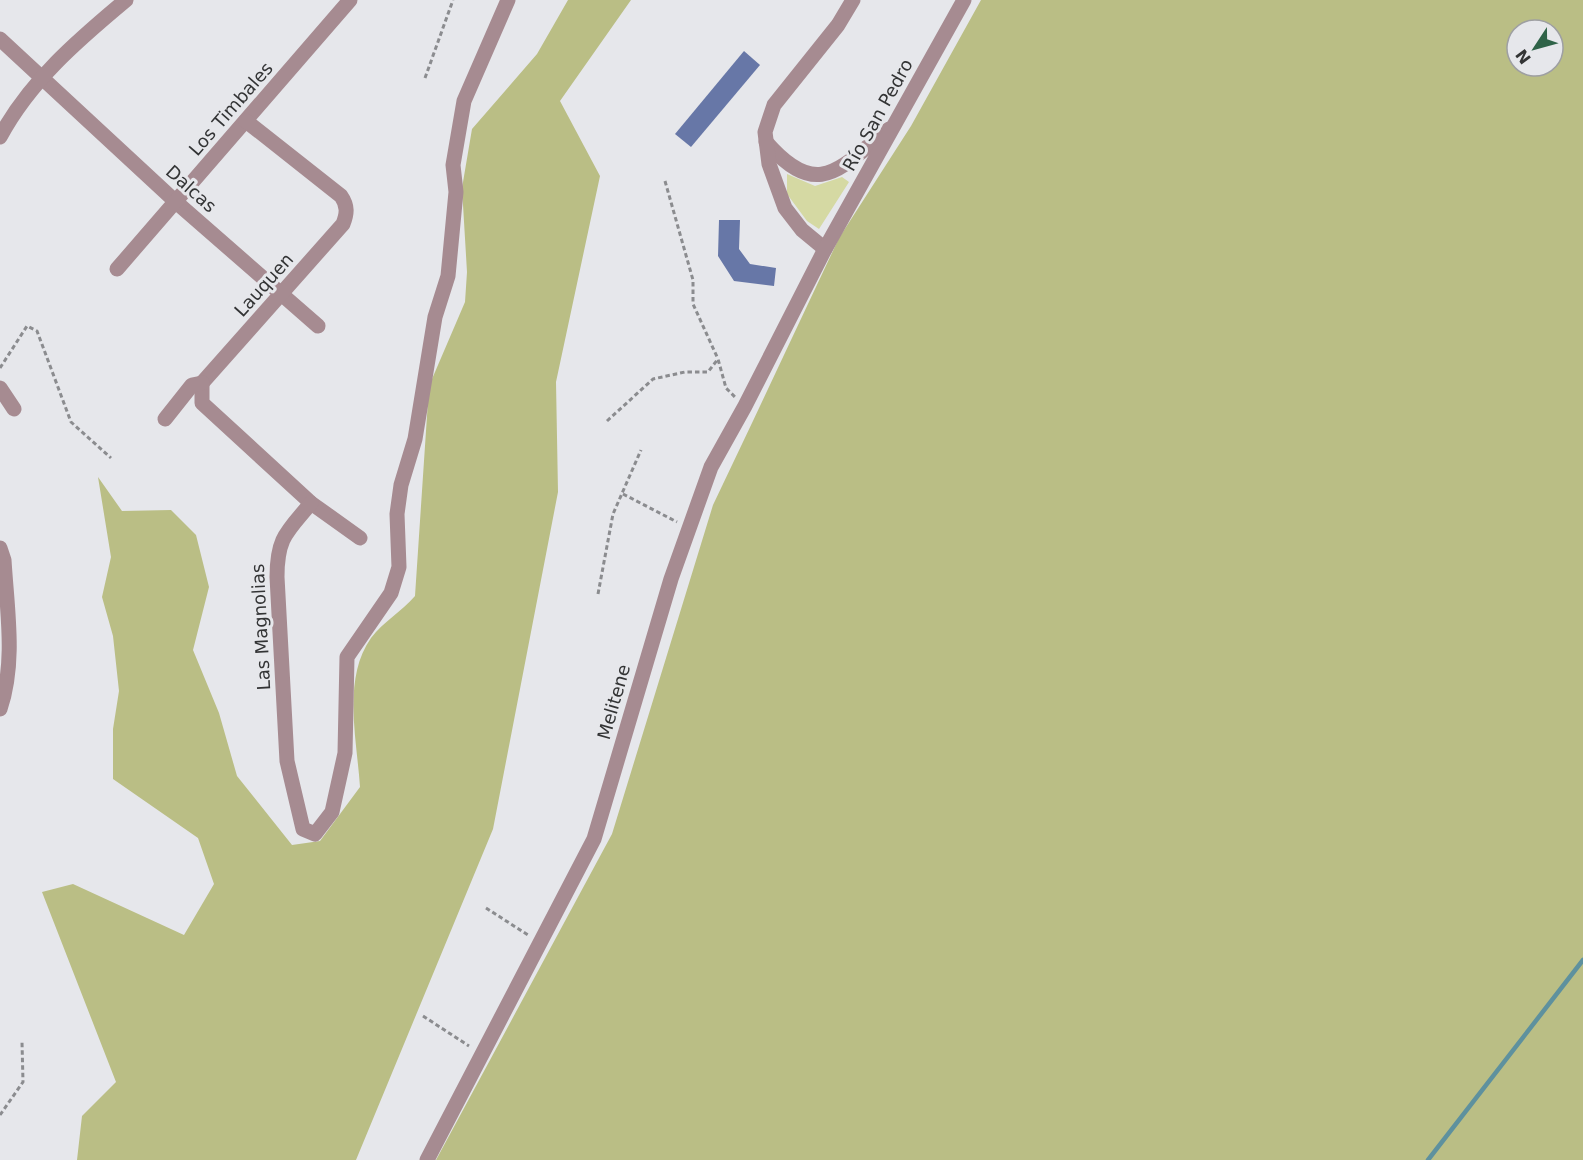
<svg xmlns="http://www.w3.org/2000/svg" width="1583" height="1160" viewBox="0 0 1583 1160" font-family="'DejaVu Sans',sans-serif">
<rect width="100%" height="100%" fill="#e6e7eb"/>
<!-- green -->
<path fill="#d5d9a3" d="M787 174 815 186 842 177 849 182 819 229 807 221 787 194Z"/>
<!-- forest -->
<g fill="#babe85" fill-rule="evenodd">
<path d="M568 0H631L560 101 600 176 556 382 558 492 493 829 356 1160H77L82 1116 116 1082 42 892 73 884 184 935 214 884 198 838 113 779V729L119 691 113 636 102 597 111 557 98 477 122 511 171 510 196 535 209 587 193 650 219 713 237 776 292 845 320 841 360 787C357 740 342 679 371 638 383 622 402 611 415 596L429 386 465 302 467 272 462 188 472 129 537 54Z"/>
<path d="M981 0H1583V1160H436L612 834 713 505 752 423 839 238 911 126ZM1517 30H1553V66H1517Z"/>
</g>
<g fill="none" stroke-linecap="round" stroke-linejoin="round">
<!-- stream -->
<path stroke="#5e919e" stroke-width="4.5" d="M1428 1160 1583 960"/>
</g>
<!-- building -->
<g fill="#6777a7">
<path d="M744 51 760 65 691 147 675 134Z"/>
<path d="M719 220H740L739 249 750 264 776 268 774 286 734 281 718 256Z"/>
</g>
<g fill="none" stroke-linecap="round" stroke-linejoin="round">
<!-- path -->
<g stroke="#8b8c8f" stroke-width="3" stroke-dasharray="4.5 3" stroke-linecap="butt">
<path d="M425 78 453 0"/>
<path d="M665 181 693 280V304L718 359"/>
<path d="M0 368 27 326 37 331 71 422 111 458"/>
<path d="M607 421 653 379 685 372H708L718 359 726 388 735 397"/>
<path d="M623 494 677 522"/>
<path d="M598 594 613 514 641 450"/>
<path d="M486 908 528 935"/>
<path d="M423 1016 469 1046"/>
<path d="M0 1115 23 1082 22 1042"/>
</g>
<!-- minor -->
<g stroke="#a68b91" stroke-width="15">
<path d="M0 39 176 202 318 326"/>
<path d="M0 137C30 81 78 40 126 0"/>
<path d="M766 142C818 202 840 168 889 129"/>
<path d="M825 249 802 230 785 208 769 164 765 132 774 105 838 25 853 0"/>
<path d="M117 269 350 0"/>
<path d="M202 383 343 224C347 214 348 206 341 196L246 121"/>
<path d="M202 383V403L311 503 360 538"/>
<path d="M0 388 14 409"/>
<path d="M165 419 192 385 202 383"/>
<path d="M311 503C287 532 277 537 277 577L287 761 303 829 315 834 332 812 345 753 347 657 391 593 399 567 397 514 401 485 415 439 435 317 448 276 456 192 453 165 464 101 508 0"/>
<path d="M0 548 4 560C7 610 16 662 0 709"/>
<path d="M427 1160 594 839 671 579 711 467 745 406 825 249 964 0"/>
</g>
</g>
<g text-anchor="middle" stroke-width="6" stroke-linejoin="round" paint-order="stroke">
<!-- street labels -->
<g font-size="18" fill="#333435" stroke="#e6e7eb">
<text transform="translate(231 109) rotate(-49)" y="6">Los Timbales</text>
<text transform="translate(878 115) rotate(-61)" y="6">Río San Pedro</text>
<text transform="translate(191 189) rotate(42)" y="6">Dalcas</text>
<text transform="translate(264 285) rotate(-48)" y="6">Lauquen</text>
<text transform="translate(261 627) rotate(-93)" y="6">Las Magnolias</text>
<text transform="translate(614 702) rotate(-74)" y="6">Melitene</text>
</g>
</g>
<!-- north arrow -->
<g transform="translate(1535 48) rotate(234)"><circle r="28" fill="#e6e7eb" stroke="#9e9fa2" stroke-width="1.5"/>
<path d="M0-4.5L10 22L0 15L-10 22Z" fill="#2f6348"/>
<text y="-9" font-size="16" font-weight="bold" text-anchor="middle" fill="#333435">N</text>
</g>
</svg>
